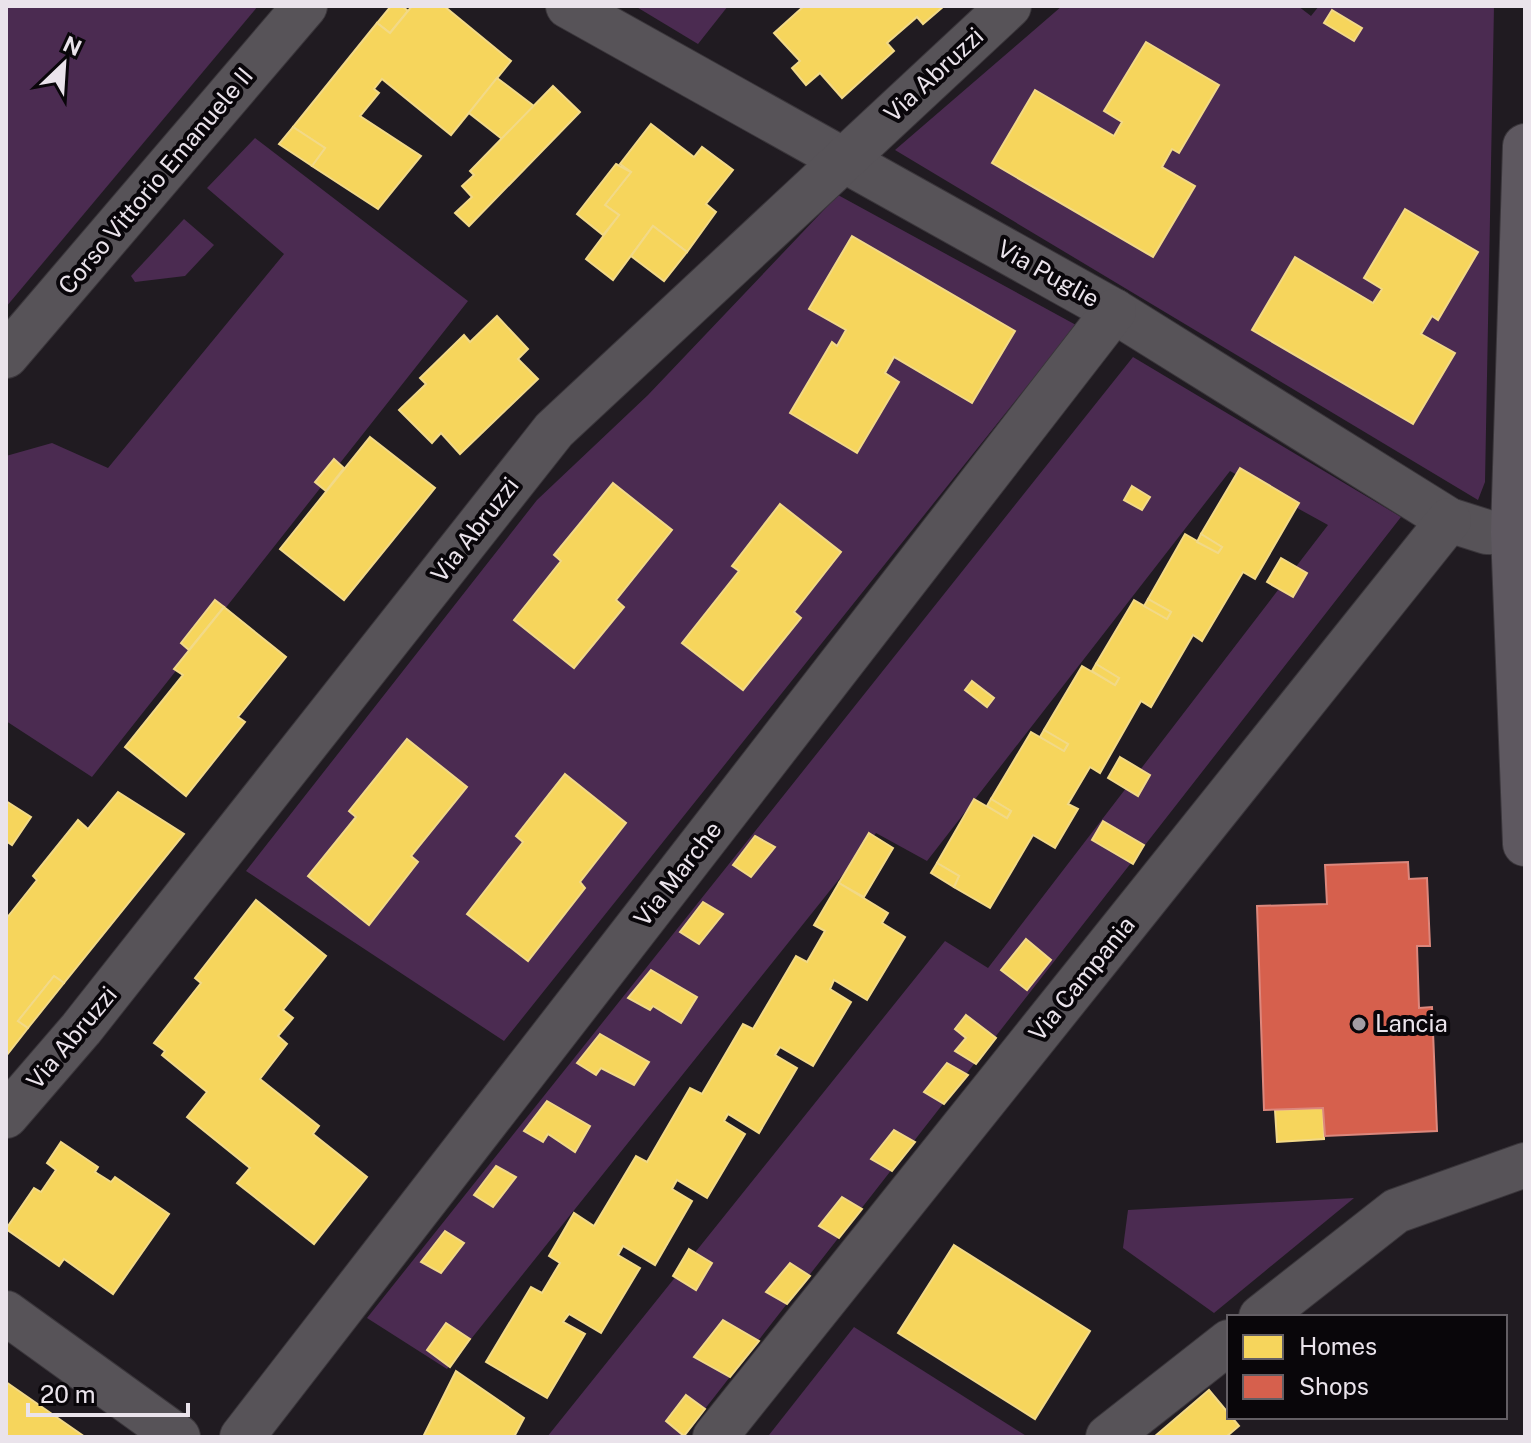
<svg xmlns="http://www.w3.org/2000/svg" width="1531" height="1443" viewBox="0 0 1531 1443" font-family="'Public Sans',sans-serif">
<rect width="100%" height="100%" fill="#201b21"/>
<!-- green -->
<g fill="#4b2b51">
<path d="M6 6H258L6 307Z"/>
<path d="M635 6H728L698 44Z"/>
<path d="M1062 6H1298L1311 16 1319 6H1494L1485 482 1478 500 895 150Z"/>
<path d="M255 138 468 301 92 777 6 721V456L52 443 108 468 284 254 207 188Z"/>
<path d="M838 195 1076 325 504 1041 246 871 537 500 648 395Z"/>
<path d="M184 219 214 245 185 276 135 282 131 276Z"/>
<path d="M1133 357 1401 517 683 1437H547L945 941 988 968 1328 525 1230 471 927 861 876 833 447 1369 367 1318Z"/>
<path d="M1354 1198 1214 1313 1123 1248 1128 1210Z"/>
<path d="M854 1327 1028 1437 769 1435Z"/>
</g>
<!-- homes -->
<g fill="#f6d55c" stroke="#f2d987" stroke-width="2">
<path d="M391 6H402L408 11 390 33 377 23Z"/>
<path d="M412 6H444L511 61 451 135 382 79 374 89 379 93 360 116 421 156 378 209 312 166 325 148 293 127 377 23 390 33Z"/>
<path d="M804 6H944L923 24 917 17 887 43 894 51 842 98 820 73 806 85 792 68 800 61 774 33Z"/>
<path d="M1332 10 1362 28 1354 41 1324 23Z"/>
<path d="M1146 42 1219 85 1179 153 1172 149 1162 167 1195 186 1153 257 992 163 1035 90 1114 136 1122 122 1104 111Z"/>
<path d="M497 78 534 106 502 139 469 113Z"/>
<path d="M553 86 580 112 469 226 455 213 472 197 462 186 474 175 470 171Z"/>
<path d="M651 124 694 157 702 147 733 170 706 204 716 212 687 252 653 226 613 280 586 259 619 215 605 205 631 172 620 164Z"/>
<path d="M293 127 325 148 312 166 279 144Z"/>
<path d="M616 164 631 172 605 205 619 215 603 235 577 214Z"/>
<path d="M1405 209 1478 252 1438 320 1432 316 1421 334 1455 353 1413 424 1252 330 1295 257 1373 303 1382 289 1364 278Z"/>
<path d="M653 226 687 252 664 281 631 256Z"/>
<path d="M852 236 1015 331 972 403 894 357 885 373 899 382 857 453 790 413 832 342 837 346 846 330 809 309Z"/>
<path d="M497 316 528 349 518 359 538 379 460 454 441 433 432 443 399 410 426 384 420 378 464 335 470 342Z"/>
<path d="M370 437 435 488 344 600 280 549Z"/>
<path d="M334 459 344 468 326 491 315 482Z"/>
<path d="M1240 468 1299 503 1255 579 1243 572 1202 641 1193 635 1151 707 1141 701 1100 773 1090 767 1068 804 1078 809 1055 848 1033 835 990 908 954 887 959 876 937 863 974 799 1007 818 1011 811 991 799 1031 732 1064 751 1068 744 1044 730 1082 666 1115 685 1119 678 1096 664 1134 600 1167 619 1171 612 1148 599 1185 534 1218 553 1222 547 1201 534Z"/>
<path d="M613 483 672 530 616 600 624 607 574 668 514 620 561 561 554 555Z"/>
<path d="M1132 486 1150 497 1142 510 1124 500Z"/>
<path d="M780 504 841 552 794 612 801 618 743 690 682 643 739 571 732 566Z"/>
<path d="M1201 534 1222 547 1218 553 1197 542Z"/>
<path d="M1281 558 1307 573 1293 597 1267 582Z"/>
<path d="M1148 599 1171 612 1167 619 1144 606Z"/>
<path d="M215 600 224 607 189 650 181 643Z"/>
<path d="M224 607 286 657 238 717 245 722 186 796 125 747 183 675 174 669Z"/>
<path d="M1096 664 1119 678 1115 685 1092 671Z"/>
<path d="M972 681 994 698 987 707 965 690Z"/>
<path d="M1044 730 1068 744 1064 751 1040 737Z"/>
<path d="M407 739 467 787 411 856 418 862 369 925 308 876 356 817 349 811Z"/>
<path d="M1120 757 1150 775 1138 796 1108 778Z"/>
<path d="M565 774 626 823 580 882 585 888 528 961 467 914 523 842 516 836Z"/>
<path d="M118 792 184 834 64 983 54 976 18 1021 28 1028 6 1056V919L37 880 33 876 78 820 88 829Z"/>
<path d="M991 799 1011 811 1007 818 987 806Z"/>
<path d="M6 801 31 817 12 845 6 841Z"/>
<path d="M1103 821 1144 845 1133 864 1092 840Z"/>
<path d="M869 833 893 848 864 897 839 883Z"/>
<path d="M755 836 775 847 751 877 733 865Z"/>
<path d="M937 863 959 876 954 887 931 873Z"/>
<path d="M839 883 888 913 882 923 905 937 867 1000 834 980 830 989 851 1002 813 1066 780 1047 775 1055 797 1068 759 1133 728 1114 724 1121 745 1134 707 1198 677 1180 672 1189 692 1201 655 1265 623 1246 618 1255 640 1268 601 1333 569 1314 563 1322 585 1334 547 1398 486 1362 531 1287 542 1293 560 1263 549 1256 574 1213 594 1226 636 1156 647 1162 690 1088 702 1094 743 1024 753 1029 796 956 807 962 825 931 814 925Z"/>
<path d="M256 900 326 956 283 1010 293 1018 278 1036 287 1044 260 1079 319 1126 313 1134 367 1177 314 1244 237 1183 250 1168 187 1117 207 1092 162 1055 165 1051 154 1043 201 983 195 978Z"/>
<path d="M703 902 723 914 699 944 680 932Z"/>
<path d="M1026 939 1051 960 1027 990 1001 970Z"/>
<path d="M651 970 697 997 681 1023 653 1006 650 1010 628 998Z"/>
<path d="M54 976 64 983 28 1028 18 1021Z"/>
<path d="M966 1015 996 1038 976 1064 955 1051 966 1038 955 1029Z"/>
<path d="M600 1034 649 1062 634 1085 601 1068 596 1075 577 1063Z"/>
<path d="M947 1063 968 1075 944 1104 924 1092Z"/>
<path d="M547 1101 590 1126 575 1152 548 1134 543 1142 524 1131Z"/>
<path d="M1323 1108 1324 1139 1277 1142 1275 1110Z"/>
<path d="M894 1130 915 1142 892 1171 871 1159Z"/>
<path d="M61 1142 98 1167 95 1172 111 1182 115 1177 169 1214 113 1294 64 1259 59 1266 6 1229 34 1188 41 1192 56 1170 47 1163Z"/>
<path d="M496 1166 516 1177 493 1207 474 1195Z"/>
<path d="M842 1197 862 1209 839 1238 819 1226Z"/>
<path d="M445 1231 464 1243 441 1273 421 1262Z"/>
<path d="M954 1245 1090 1331 1035 1419 898 1333Z"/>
<path d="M689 1249 712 1263 696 1290 673 1276Z"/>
<path d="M790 1263 810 1276 787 1304 766 1292Z"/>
<path d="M723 1320 759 1341 730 1377 694 1357Z"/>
<path d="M446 1323 470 1339 450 1367 427 1350Z"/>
<path d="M456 1371 524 1418 514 1437H423Z"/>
<path d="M6 1382 85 1437H6Z"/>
<path d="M1209 1390 1239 1426 1226 1437H1154Z"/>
<path d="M686 1395 705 1409 684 1436 666 1421Z"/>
</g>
<!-- shops -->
<path fill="#d6604d" stroke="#dc877c" stroke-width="2" d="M1408 862 1409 879 1427 878 1430 946H1417L1419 1008 1432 1007 1437 1131 1325 1136 1323 1108 1264 1110 1257 906 1327 904 1325 865Z"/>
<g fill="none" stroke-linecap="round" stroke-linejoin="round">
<!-- street casing -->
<g stroke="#3a363b" stroke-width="46">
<g id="street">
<path d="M568 6 1114 311 1449 520 1487 532 1525 533"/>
<path d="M6 356 305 6"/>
<path d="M6 1116 81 1029 554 430 1009 6"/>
<path d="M6 1313 178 1437"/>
<path d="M1261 1317 1396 1211 1525 1165"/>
<path d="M242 1437 1114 311"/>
<path d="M715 1437 1449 520"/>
<path d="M1108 1437 1229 1342"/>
</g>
</g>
<!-- secondary casing -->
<g stroke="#3a363b" stroke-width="46">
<path id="secondary" d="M1525 146 1513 532 1525 844"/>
</g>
<!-- street -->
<use href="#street" stroke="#575358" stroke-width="44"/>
<!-- secondary -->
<use href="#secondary" stroke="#5e5860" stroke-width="44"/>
</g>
<!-- markers -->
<circle fill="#a39da4" stroke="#09060a" stroke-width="3" cx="1359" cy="1024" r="8"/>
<g text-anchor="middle" stroke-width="8" stroke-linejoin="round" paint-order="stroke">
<!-- street labels -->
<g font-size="24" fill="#eae3eb" stroke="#09060a">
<text transform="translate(934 75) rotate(-43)" y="8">Via Abruzzi</text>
<text transform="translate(156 181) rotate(-50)" y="8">Corso Vittorio Emanuele II</text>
<text transform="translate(1048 274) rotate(29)" y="8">Via Puglie</text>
<text transform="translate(475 530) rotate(-52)" y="8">Via Abruzzi</text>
<text transform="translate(678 874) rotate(-52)" y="8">Via Marche</text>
<text transform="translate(1082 979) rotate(-51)" y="8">Via Campania</text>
<text transform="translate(72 1038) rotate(-50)" y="8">Via Abruzzi</text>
</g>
<!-- poi labels -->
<g font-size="24" fill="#eae3eb" stroke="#09060a" text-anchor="start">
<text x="1375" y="1032">Lancia</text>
</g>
</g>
<!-- border -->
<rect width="1531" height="1443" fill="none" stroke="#eae3eb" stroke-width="16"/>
<!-- legend -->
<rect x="1227" y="1315" width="280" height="104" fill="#09060a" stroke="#635e64" stroke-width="2"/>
<rect x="1243" y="1335" width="40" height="24" fill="#f6d55c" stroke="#635e64" stroke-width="2"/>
<text x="1299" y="1355" font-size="24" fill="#eae3eb">Homes</text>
<rect x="1243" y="1375" width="40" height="24" fill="#d6604d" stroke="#635e64" stroke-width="2"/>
<text x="1299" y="1395" font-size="24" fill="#eae3eb">Shops</text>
<!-- north arrow -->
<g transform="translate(64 64) rotate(25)" stroke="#09060a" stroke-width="6" paint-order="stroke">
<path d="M0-6L14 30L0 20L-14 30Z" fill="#eae3eb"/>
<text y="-12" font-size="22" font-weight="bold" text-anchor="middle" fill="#eae3eb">N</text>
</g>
<!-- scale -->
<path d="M28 1403v12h160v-12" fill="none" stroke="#eae3eb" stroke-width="4"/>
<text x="40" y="1403" font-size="24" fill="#eae3eb" stroke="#09060a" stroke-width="6" paint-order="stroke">20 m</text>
</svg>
